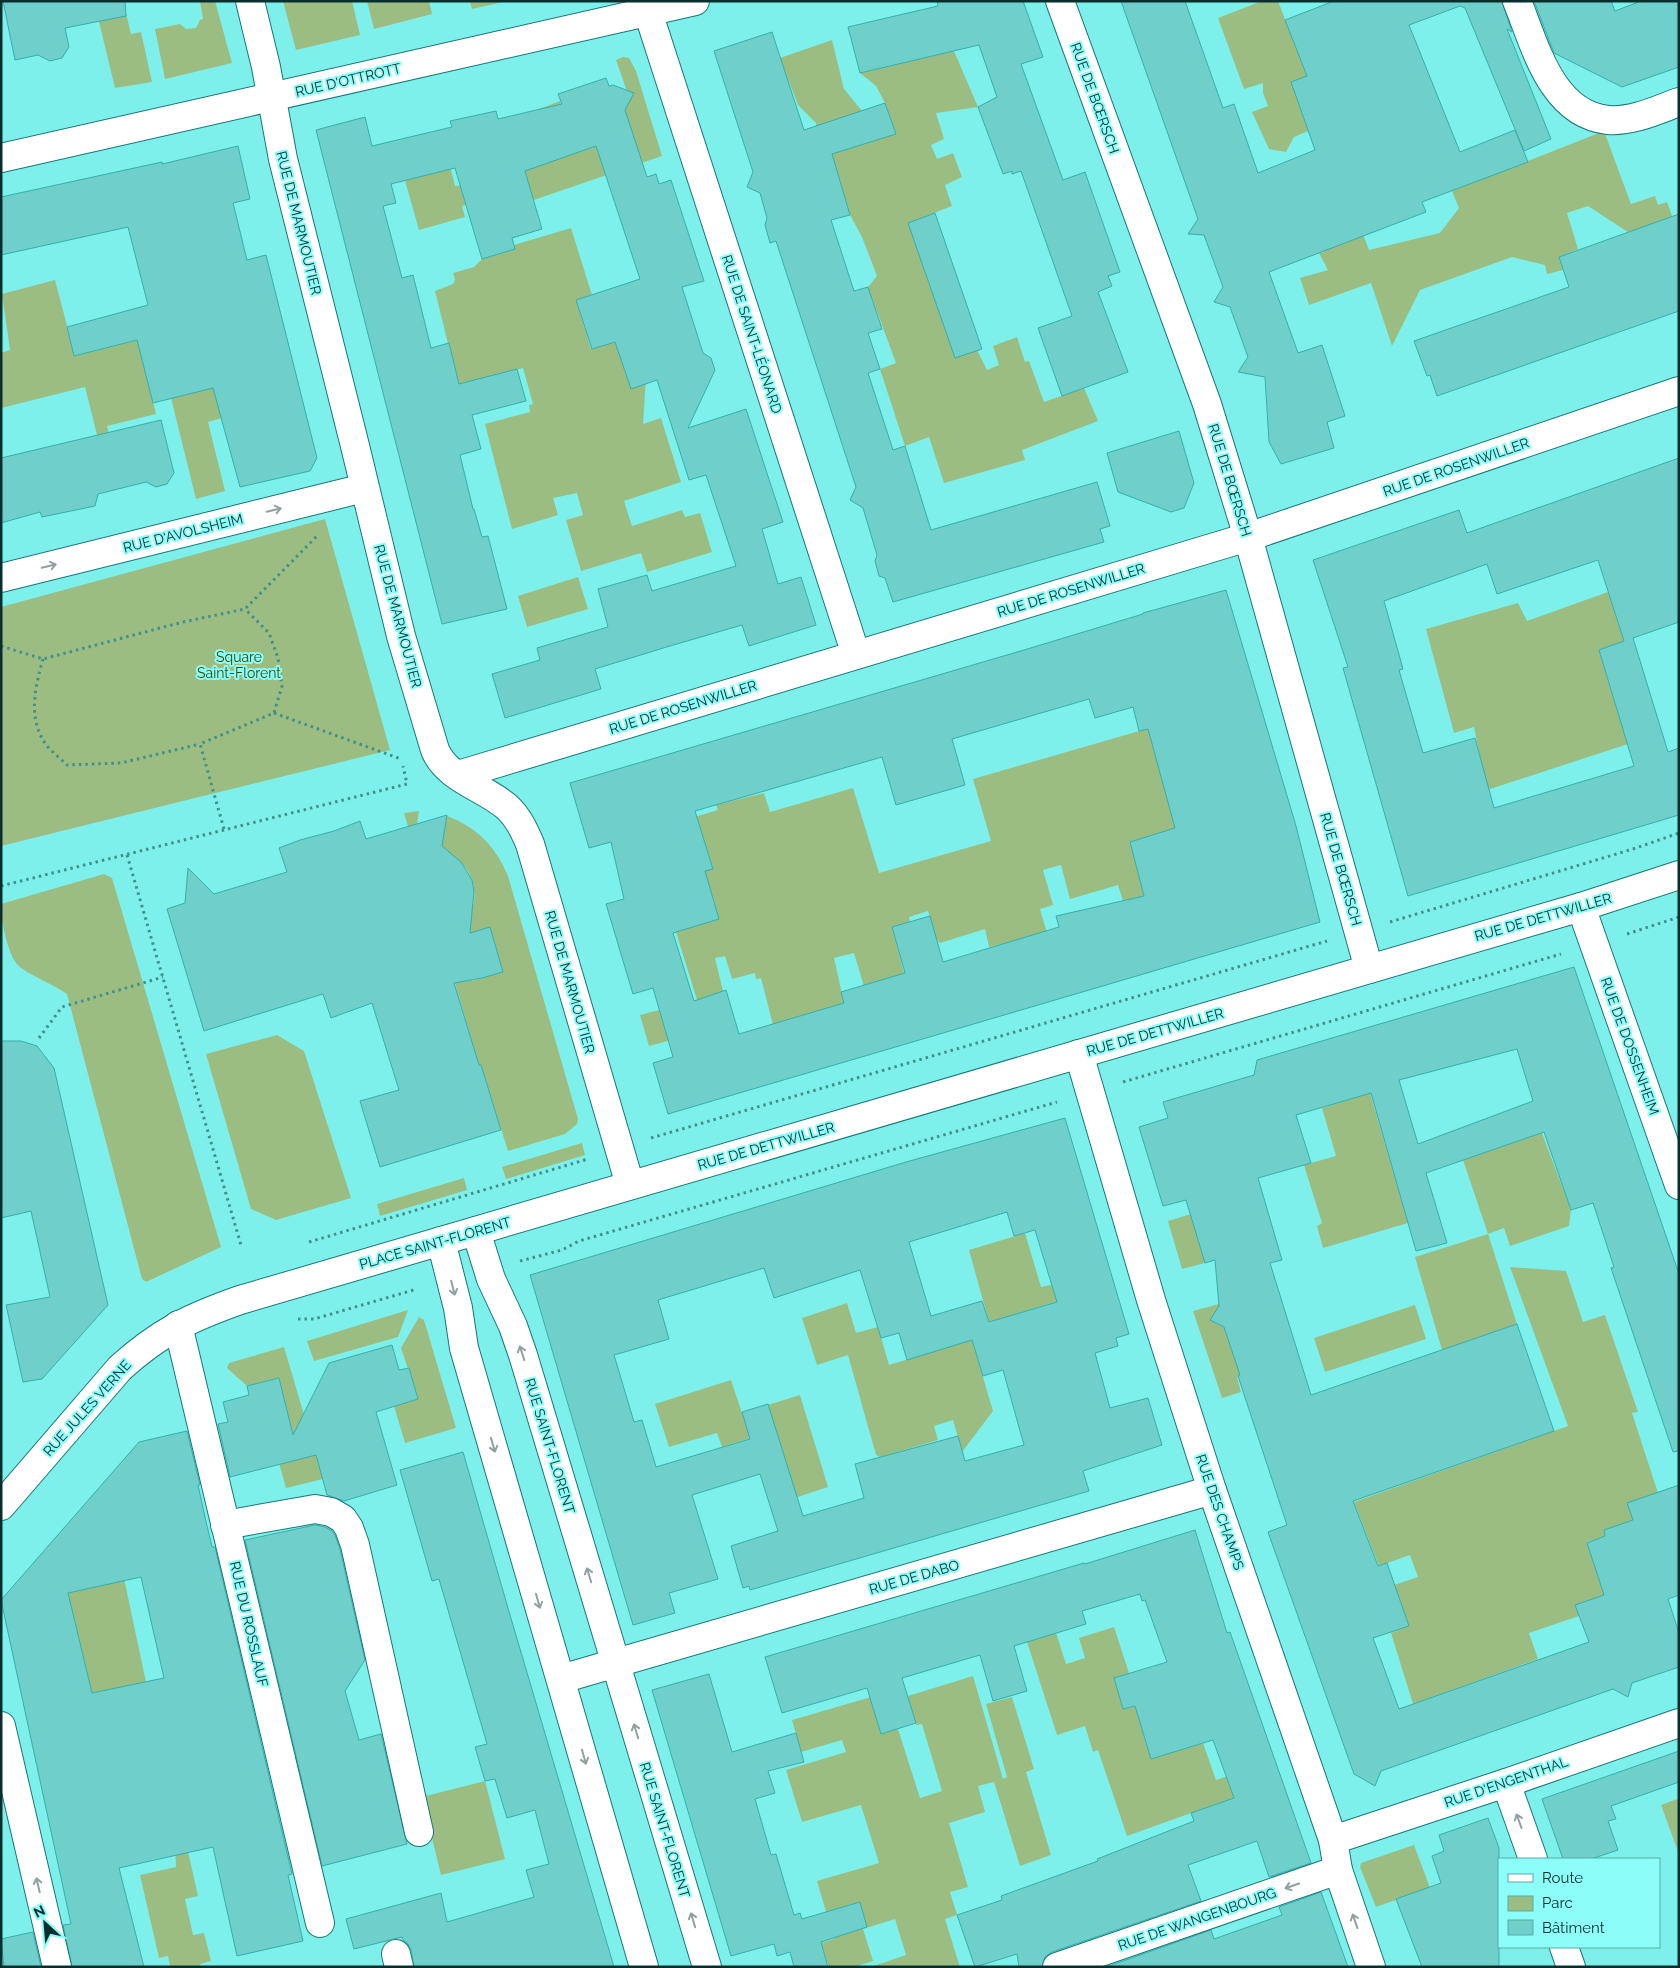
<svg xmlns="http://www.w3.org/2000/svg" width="1680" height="1968" viewBox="0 0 1680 1968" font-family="Raleway,sans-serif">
<rect width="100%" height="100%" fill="#7ef0eb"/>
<!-- green -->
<g fill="#9cbd81" fill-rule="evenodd">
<path d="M94 1H123L131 34 141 32 152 82 115 88Z"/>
<path d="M200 1H215L232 63 165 79 155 29 180 24 186 29 196 28 200 20 203 19Z"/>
<path d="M283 1H352L360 35 296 50Z"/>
<path d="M367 1H429L432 14 374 29Z"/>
<path d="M470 1H507L472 9Z"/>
<path d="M1262 1H1278L1327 128 1323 129 1369 250 1440 233 1459 208 1452 191 1604 131 1631 204 1655 196 1658 205 1667 202 1675 224 1637 238 1588 206 1567 213 1578 249 1559 257 1563 270 1547 274 1545 265 1512 257 1420 290 1392 346 1371 283 1309 305 1300 278 1328 270 1319 253 1324 252 1318 234 1324 153 1317 135 1310 137 1308 131 1294 137 1286 152 1269 149 1252 112 1268 106 1263 93V83L1244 89 1218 18Z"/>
<path d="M832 40 844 89 862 111 896 134 885 103 876 86 860 73 954 51 978 107 936 113 944 139 931 145 937 159 953 153 962 177 945 185 952 206 908 223 955 357 977 350 987 370 999 365 993 346 1017 337 1025 362 1029 361 1044 402 1084 388 1098 421 1022 450 1025 460 944 483 929 437 905 446 880 369 896 363 868 287 877 276 862 237 850 215 827 138 818 141 816 123 798 105 780 58Z"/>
<path d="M623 57 629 58 636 71 662 156 528 202 516 147 546 140 539 109 560 101 577 153 632 134 625 110 630 100 616 60Z"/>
<path d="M448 158 455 186 466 185 474 203 462 206 465 217 419 230 402 170 414 178 427 175Z"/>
<path d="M571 228 592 295 576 300 591 349 613 342 647 363 643 424 661 418 681 482 624 501 632 526 682 510 685 517 700 513 712 552 647 572 641 553 581 571 566 520 583 515 577 493 553 498 558 515 512 529 485 424 530 412 529 405 533 404 523 368 458 384 435 291 453 284 455 280 453 273 474 267 482 259 515 249 514 245Z"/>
<path d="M55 280 75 356 146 338 151 393 156 414 107 426 123 488 111 491 85 387 1 408V353L10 350 2 294Z"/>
<path d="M219 386 226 417 208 422 225 491 196 499 171 398Z"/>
<path d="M325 519 390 750 1 846V607Z"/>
<path d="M578 577 588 609 527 627 518 596Z"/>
<path d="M1608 592 1624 641 1599 650 1620 720 1631 743 1481 792 1472 759 1480 757 1474 727 1454 733 1426 629 1518 603 1527 621Z"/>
<path d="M1174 721 1175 828 1130 842 1144 896 1123 901 1118 885 1070 899 1061 865 1043 870 1053 905 1040 909 1047 933 989 947 985 929 940 943 936 939 928 911 909 917 910 922 892 927 907 985 865 997 863 983 854 953 834 958 844 1003 773 1025 761 978 756 979 755 973 732 979 725 956 715 958 723 991 706 1031 649 1046 640 1015 697 1000 676 932 719 919 712 895 702 872 713 868 707 849 688 819 718 810 716 805 764 793 770 812 853 788 879 873 991 841 973 779Z"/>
<path d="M419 811 417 824 444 829 447 816C477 827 496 847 508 876L578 1119 577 1124 565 1134 508 1151 481 1065H479L442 939C451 934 461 928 466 920 491 883 457 841 415 850L404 813ZM490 928 503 972 472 981 459 936Z"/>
<path d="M104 874 112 878 221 1247 146 1282 142 1279 67 994C55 985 24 973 17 964 7 953 1 918 1 904Z"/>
<path d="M277 1035 304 1051 351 1198 276 1220 251 1209 206 1054Z"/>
<path d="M1370 1093 1408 1223 1323 1248 1317 1226 1322 1223 1304 1165 1336 1156 1322 1108Z"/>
<path d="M1542 1133 1571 1210 1569 1226 1510 1246 1504 1228 1488 1234 1517 1324 1442 1350 1415 1257 1488 1234 1463 1160Z"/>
<path d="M582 1143 585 1155 506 1179 502 1167Z"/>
<path d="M464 1178 467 1190 380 1216 377 1204Z"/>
<path d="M1191 1214 1205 1263 1182 1269 1168 1221Z"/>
<path d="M1025 1233 1041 1287 1060 1283 1065 1299 989 1322 969 1250Z"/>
<path d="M1510 1267 1566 1271 1583 1322 1605 1315 1638 1412 1632 1413 1658 1493 1628 1503 1633 1520 1604 1530 1605 1536 1587 1542 1595 1568 1612 1592 1576 1605 1579 1616 1529 1633 1538 1659 1413 1704 1391 1633 1409 1626 1402 1607 1391 1586 1418 1577 1410 1555 1379 1566 1354 1502 1568 1426Z"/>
<path d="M847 1303 856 1333 878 1327 889 1365 972 1340 993 1411 962 1452 953 1420 934 1426 938 1440 880 1457 876 1455 848 1355 817 1365 802 1318Z"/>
<path d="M1219 1304V1308L1215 1313 1224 1326 1240 1375 1237 1377 1241 1392 1222 1398 1193 1311Z"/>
<path d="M1415 1305 1426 1339 1325 1372 1314 1338Z"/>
<path d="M408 1310 398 1337 314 1361 307 1341Z"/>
<path d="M419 1317 424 1320 456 1428 405 1443 394 1406 418 1399 401 1348Z"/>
<path d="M284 1347 323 1479 286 1488 279 1463 296 1447 279 1378 247 1386 227 1368 229 1363Z"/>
<path d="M731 1380 742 1413 800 1395 828 1487 770 1506 763 1482 790 1474 776 1430 722 1447 717 1433 669 1447 655 1404Z"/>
<path d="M122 1569 146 1682 92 1693 68 1593 109 1584Z"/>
<path d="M1114 1627 1129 1673 1114 1678 1123 1709 1139 1705 1144 1737 1151 1759 1203 1743 1216 1780 1275 1760 1289 1799 1247 1814 1219 1803 1127 1836 1098 1750 1093 1752 1085 1726 1057 1735 1027 1642 1056 1633 1066 1664 1085 1658 1079 1638Z"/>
<path d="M973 1676 1003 1779 1007 1777 986 1704 1012 1697 1034 1769 1026 1772 1051 1855 1020 1866 994 1782 978 1786 985 1812 949 1823 968 1887 950 1892 957 1915 945 1919 960 1967H871L906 1955 895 1919 863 1929 873 1961 854 1967H829L821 1943 834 1939 817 1881 879 1863 861 1805 802 1822 786 1770 846 1752 842 1740 801 1752 792 1720 871 1697 881 1734 898 1729 920 1798 942 1791 922 1724 916 1725 908 1696Z"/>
<path d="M172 1780 198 1896 185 1899 193 1935 204 1933 211 1961 200 1964 201 1967H170L168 1956 159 1958 140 1875 176 1867Z"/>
<path d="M485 1781 505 1859 441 1875 422 1797Z"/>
<path d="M1677 1799 1679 1802V1854L1661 1805Z"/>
<path d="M1414 1845 1430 1888 1376 1907 1360 1867 1361 1863Z"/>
</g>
<!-- building -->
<g fill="#6ecfcb" stroke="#35afab" fill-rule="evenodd">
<path d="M3 1H125L126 16 65 28 69 47 62 58 50 61 38 55 15 60Z"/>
<path d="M937 1H1023L1043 57 1021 64 1063 180 1085 172 1120 272 1108 276 1112 286 1098 292 1128 372 1062 396 1038 328 1072 316 1021 171 1012 174V171L1003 174 978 107 997 97 979 45 860 73 848 27 938 6Z"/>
<path d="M1121 1H1185L1223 108 1234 104 1258 173 1315 150 1291 82 1307 76 1285 20 1334 1H1502L1512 32 1507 29 1551 139 1524 151 1465 8 1460 6 1409 25 1460 152 1515 130 1528 162 1422 202 1426 212 1269 272 1298 353 1322 345 1345 416 1327 422 1334 448 1281 464 1269 442 1265 377 1238 372 1248 357 1230 307 1214 302 1223 287 1204 235 1188 234 1198 219Z"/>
<path d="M1534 1H1611L1615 11 1641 1H1679V67L1622 87 1554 53Z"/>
<path d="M772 32 804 130 885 103 896 134 832 154 850 215 831 220 854 291 868 287 882 329 868 333 880 369 868 373 893 450 905 446 931 530 1097 482 1110 526 1100 529 1104 542 893 602 885 578 879 576 875 561 877 555 863 508 850 500 856 487 776 241 770 243 765 225 767 218 760 193 747 187 753 172 714 51Z"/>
<path d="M606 78 609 86 613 85 634 93 625 110 647 177 656 174 659 184 671 180 704 281 682 287 703 353 711 358 715 370 688 428 746 409 783 522 762 529 778 584 801 577 816 625 749 646 742 625 670 646 595 669 601 689 505 718 492 674 540 660 537 648 608 627 598 589 647 575 652 591 736 566 706 475 689 480 657 380 631 389 615 342 592 349 576 300 640 279 596 146 525 171 542 229 512 238 515 249 482 259 455 168 391 184 396 203 383 206 402 278 413 275 431 348 449 343 459 384 517 369 526 401 472 415 481 449 460 455 473 509H474L482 537 488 536 507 609 442 624 316 130 365 117 372 146 452 127 450 121 496 111 498 119 562 104 558 94Z"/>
<path d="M238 146 250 199 233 203 247 260 266 255 317 458 310 471 240 487 213 388 153 403 137 340 74 356 67 327 148 305 128 227 1 255V197L162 162V164Z"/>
<path d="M935 213 982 349 955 358 908 223Z"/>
<path d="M1679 214V311L1437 396 1430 375 1427 376 1414 341 1569 287 1559 257Z"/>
<path d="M161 420 174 473 167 484 156 487 146 482 98 494 95 506 42 517 40 512 1 523V458Z"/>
<path d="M1179 431 1194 483 1184 508 1171 512 1118 492 1107 453Z"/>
<path d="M1679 458V622L1633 638 1668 752 1679 748V815L1408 896 1343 668 1348 667 1313 560 1459 510 1467 533ZM1598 560 1624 641 1599 650 1634 766 1494 808 1475 738 1423 753 1399 670 1403 669 1384 601 1487 564 1497 594Z"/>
<path d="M1226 590 1296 826 1320 922 668 1114 653 1063 673 1057 653 988 633 994 606 904 624 899 611 842 589 848 570 783 1024 650 1143 614V613ZM1089 699 1095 718 1133 707 1139 731 1148 729 1175 828 1130 842 1144 896 1056 916 1059 927 943 962 930 916 892 927 905 973 841 992 844 1003 739 1034 726 990 694 1001 673 933 719 919 705 871 713 869 695 811 882 757 896 805 965 785 952 739Z"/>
<path d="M447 815 442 846 461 862 472 880 474 891 470 933 490 927 503 972 482 978 454 983 479 1065H481L501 1130 380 1167 360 1101 399 1090 372 1003 331 1018 323 994 204 1031 167 909 185 903 188 868 214 894 287 872 279 848 300 840 334 831 360 821 366 839Z"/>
<path d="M1574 967 1679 1274V1451L1673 1452 1611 1268 1614 1267 1593 1203 1571 1210 1544 1132 1426 1173 1447 1243 1416 1251 1371 1093 1296 1115 1311 1163 1258 1178 1282 1260 1270 1263 1311 1395 1517 1324 1554 1431 1353 1501 1378 1566 1387 1563 1409 1626 1373 1638 1399 1709 1589 1642 1575 1605 1604 1595 1587 1543 1605 1536 1604 1530 1633 1520 1627 1503 1679 1485V1595L1668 1599 1679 1633V1667L1632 1683 1628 1697 1613 1689 1381 1771 1375 1786 1354 1774 1268 1532 1287 1525 1238 1376 1240 1375 1224 1327 1210 1320 1219 1306 1215 1260 1205 1263 1186 1200 1163 1206 1139 1127 1168 1118 1163 1102 1254 1075 1257 1060ZM1517 1049 1533 1101 1418 1144 1399 1080Z"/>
<path d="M1 1041H21L37 1046 54 1068 108 1305 42 1379 23 1382 6 1305 50 1297 31 1211 1 1218Z"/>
<path d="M1065 1118 1129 1334 1116 1338 1118 1346 1095 1353 1110 1408 1148 1398 1162 1445 1083 1471 1089 1491 750 1590 749 1586 743 1588 731 1546 778 1531 760 1474 692 1495 718 1579 669 1593 675 1613 633 1625 530 1275 906 1162ZM1007 1212 1014 1236 1035 1230 1057 1302 989 1322 982 1301 931 1316 909 1242ZM764 1268 774 1298 860 1270 881 1338 899 1333 907 1360 972 1340 983 1376 1003 1370 1024 1445 965 1461 958 1436 855 1464 864 1498 803 1516 768 1404 742 1412 750 1439 656 1467 642 1420 634 1422 614 1355 669 1339 658 1300Z"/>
<path d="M392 1345 399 1370 409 1368 418 1399 376 1412 397 1485 344 1501 327 1495 316 1455 230 1477 218 1424 228 1422 223 1402 249 1395 247 1386 279 1378 293 1435 329 1363Z"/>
<path d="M187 1431 200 1485H198L205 1517 212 1547H215L292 1874 288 1875 303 1941 237 1956 213 1847 119 1868 144 1967H72L63 1925 71 1924 1 1600 139 1442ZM141 1577 164 1678 92 1693 68 1593Z"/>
<path d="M463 1452 510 1615 614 1967H414L411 1950 408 1944 403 1940 402 1937 354 1949 346 1919 441 1893 447 1922 534 1897 526 1870 549 1864 535 1810 507 1818 495 1779 485 1781 475 1747 487 1744 439 1579 432 1581 400 1470Z"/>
<path d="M315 1525 325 1527 332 1531 335 1535 340 1549 365 1660 345 1691 359 1740 381 1734 407 1844 322 1866 245 1540Z"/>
<path d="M1195 1530 1227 1633 1230 1632 1311 1863 1269 1877 1257 1841 1188 1865 1201 1901 1052 1952 1045 1957 1042 1967H1019L1017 1954 975 1967 957 1915 1002 1900 1001 1896 1098 1861 1097 1859 1194 1821 1191 1813 1234 1798 1213 1740 1151 1759 1135 1706 1123 1709 1114 1678 1167 1662 1145 1600 1142 1601 1140 1594 1082 1611 1086 1624 1014 1646 1027 1691 993 1701 980 1655 902 1678 916 1723 881 1734 867 1688 782 1713 765 1657 1084 1563 1085 1564Z"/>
<path d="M709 1674 732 1752 796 1733 804 1762 768 1771 775 1793 755 1799 771 1855 776 1854 794 1915 800 1913 802 1919 860 1902 867 1927 821 1942 828 1967H794L790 1952 777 1956 774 1944 731 1956 652 1690Z"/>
<path d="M1679 1751V1782L1611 1806 1616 1819 1608 1821 1618 1850 1591 1859H1563L1542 1799Z"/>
<path d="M1488 1818 1499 1848V1967H1422L1396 1899 1441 1883 1432 1856 1444 1851 1439 1835Z"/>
<path d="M1321 1892 1348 1967H1106L1211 1930 1214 1939 1282 1915 1279 1907Z"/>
<path d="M33 1932 41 1967H4L1 1939Z"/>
</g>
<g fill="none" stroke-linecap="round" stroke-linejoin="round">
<!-- minor casing -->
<g stroke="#177875" stroke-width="30">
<g id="minor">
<path d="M250 1 266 67 283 159 355 446 401 636 435 750C447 779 484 787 507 807 518 817 524 830 530 844L630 1185"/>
<path d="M1060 1 1207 404 1248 537 1369 969"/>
<path d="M1517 1C1535 45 1551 114 1608 120 1632 122 1657 110 1679 102"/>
<path d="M648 12 856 655"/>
<path d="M1 158 695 1"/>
<path d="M1 578 364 488"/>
<path d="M458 775 1248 537 1679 391"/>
<path d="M1581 907 1679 1185"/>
<path d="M1079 1054 1151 1300 1212 1490 1333 1840 1338 1870 1371 1967"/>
<path d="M476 1231 491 1279 513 1326 523 1355 707 1967"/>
<path d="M441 1241 458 1308 464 1348 644 1967"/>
<path d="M178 1325 320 1923"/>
<path d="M225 1525 315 1509 331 1512 343 1519 349 1528 355 1545 419 1832"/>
<path d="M561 1679 1212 1490"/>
<path d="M1 1726 57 1967"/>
<path d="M1506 1783 1533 1859"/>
<path d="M1333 1840 1506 1783 1679 1723"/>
<path d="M1564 1947 1571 1967"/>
<path d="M396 1954 399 1967"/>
<path d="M1057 1967 1338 1870"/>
</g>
</g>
<!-- major casing -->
<g stroke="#177875" stroke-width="30">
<path id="major" d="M1 1506 120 1368C160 1332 189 1318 240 1300L1581 907 1679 875"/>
</g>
<!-- path -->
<g stroke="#438f8b" stroke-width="3" stroke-dasharray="2.5 4" stroke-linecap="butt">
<path d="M1 646 43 659 183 622 245 609 317 536"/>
<path d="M43 659C35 688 27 719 47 746 53 753 61 759 67 765L121 763 200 744"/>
<path d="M274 713 401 759"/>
<path d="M224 829 200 744 274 713 282 686 278 658 269 633 245 609"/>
<path d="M127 855 241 1245"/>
<path d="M1 886 407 784 403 766"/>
<path d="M1390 922 1633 849 1679 833"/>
<path d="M1627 934 1679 917"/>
<path d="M39 1038 62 1007 163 977"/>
<path d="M1123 1082 1561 954"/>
<path d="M651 1138 1327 941"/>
<path d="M309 1242 588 1159"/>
<path d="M520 1261 562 1250 579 1241 1057 1102"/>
<path d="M298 1319H314L417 1289"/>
</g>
<!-- minor -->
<use href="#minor" stroke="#fff" stroke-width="28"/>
<!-- major -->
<use href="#major" stroke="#fff" stroke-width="28"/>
</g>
<!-- one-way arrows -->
<defs><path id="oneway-shaft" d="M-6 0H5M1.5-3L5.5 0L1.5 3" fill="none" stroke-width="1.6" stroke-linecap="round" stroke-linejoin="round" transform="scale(1.25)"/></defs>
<g stroke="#90a1a0">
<use href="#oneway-shaft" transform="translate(274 510) rotate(-14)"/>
<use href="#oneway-shaft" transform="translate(49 566) rotate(-14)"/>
<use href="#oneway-shaft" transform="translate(453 1288) rotate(76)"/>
<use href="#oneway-shaft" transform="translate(522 1353) rotate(-108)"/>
<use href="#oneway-shaft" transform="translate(493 1445) rotate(74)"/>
<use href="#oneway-shaft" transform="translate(589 1575) rotate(-107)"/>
<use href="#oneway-shaft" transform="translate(538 1601) rotate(74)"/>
<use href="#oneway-shaft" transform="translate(636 1731) rotate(-107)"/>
<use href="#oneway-shaft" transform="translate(584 1757) rotate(74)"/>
<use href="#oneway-shaft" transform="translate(1519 1821) rotate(-110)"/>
<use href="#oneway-shaft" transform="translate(38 1885) rotate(-103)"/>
<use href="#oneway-shaft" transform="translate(1292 1886) rotate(161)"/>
<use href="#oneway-shaft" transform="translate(693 1920) rotate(-107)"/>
<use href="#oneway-shaft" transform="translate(1355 1921) rotate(-109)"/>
</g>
<g text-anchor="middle" stroke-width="4" stroke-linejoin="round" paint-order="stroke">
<!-- street labels -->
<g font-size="14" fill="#082f2d" stroke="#8cfdf8">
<text transform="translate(348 80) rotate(-13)" y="5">RUE D'OTTROTT</text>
<text transform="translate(1095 98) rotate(70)" y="5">RUE DE BŒRSCH</text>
<text transform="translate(299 223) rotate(76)" y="5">RUE DE MARMOUTIER</text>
<text transform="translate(752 334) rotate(72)" y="5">RUE DE SAINT-LÉONARD</text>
<text transform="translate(1456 467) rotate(-19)" y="5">RUE DE ROSENWILLER</text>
<text transform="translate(1230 480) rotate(73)" y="5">RUE DE BŒRSCH</text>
<text transform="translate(183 533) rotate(-14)" y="5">RUE D'AVOLSHEIM</text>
<text transform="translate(1071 590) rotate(-17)" y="5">RUE DE ROSENWILLER</text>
<text transform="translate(398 616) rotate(75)" y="5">RUE DE MARMOUTIER</text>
<text transform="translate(683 707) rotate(-17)" y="5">RUE DE ROSENWILLER</text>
<text transform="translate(1341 869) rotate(74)" y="5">RUE DE BŒRSCH</text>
<text transform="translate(1543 917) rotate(-16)" y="5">RUE DE DETTWILLER</text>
<text transform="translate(570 982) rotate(74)" y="5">RUE DE MARMOUTIER</text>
<text transform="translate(1155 1032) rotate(-16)" y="5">RUE DE DETTWILLER</text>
<text transform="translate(1630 1046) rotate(70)" y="5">RUE DE DOSSENHEIM</text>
<text transform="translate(766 1146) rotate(-16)" y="5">RUE DE DETTWILLER</text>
<text transform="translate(435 1243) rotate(-16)" y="5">PLACE SAINT-FLORENT</text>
<text transform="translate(87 1408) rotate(-48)" y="5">RUE JULES VERNE</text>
<text transform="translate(550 1446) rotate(73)" y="5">RUE SAINT-FLORENT</text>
<text transform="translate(1220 1512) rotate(71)" y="5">RUE DES CHAMPS</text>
<text transform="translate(914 1577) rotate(-16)" y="5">RUE DE DABO</text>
<text transform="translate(249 1624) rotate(77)" y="5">RUE DU ROSSLAUF</text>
<text transform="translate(1506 1782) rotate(-19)" y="5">RUE D'ENGENTHAL</text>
<text transform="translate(665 1830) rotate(73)" y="5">RUE SAINT-FLORENT</text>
<text transform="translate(1197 1919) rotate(-19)" y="5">RUE DE WANGENBOURG</text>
</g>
<!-- park labels -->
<g font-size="14" fill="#2c4b07" stroke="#8cfdf8">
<text x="239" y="662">Square<tspan x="239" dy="16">Saint-Florent</tspan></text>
</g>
</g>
<!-- border -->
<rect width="1680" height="1968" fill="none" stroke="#082f2d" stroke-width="5"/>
<!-- legend -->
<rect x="1498" y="1858" width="162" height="90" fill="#8cfdf8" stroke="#57aba7"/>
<rect x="1508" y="1874" width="25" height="8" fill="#ffffff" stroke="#57aba7"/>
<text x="1542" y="1883" font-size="15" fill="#082f2d">Route</text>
<rect x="1508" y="1896" width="25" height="15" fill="#9cbd81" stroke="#57aba7"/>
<text x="1542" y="1908" font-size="15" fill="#082f2d">Parc</text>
<rect x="1508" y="1920" width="25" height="15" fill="#6ecfcb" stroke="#57aba7"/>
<text x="1542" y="1933" font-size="15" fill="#082f2d">Bâtiment</text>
<!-- north arrow -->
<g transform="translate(45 1923) rotate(334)" stroke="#8cfdf8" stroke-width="4" paint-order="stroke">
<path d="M0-4L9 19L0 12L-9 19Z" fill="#082f2d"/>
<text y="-8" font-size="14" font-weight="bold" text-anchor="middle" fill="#082f2d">N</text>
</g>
</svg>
